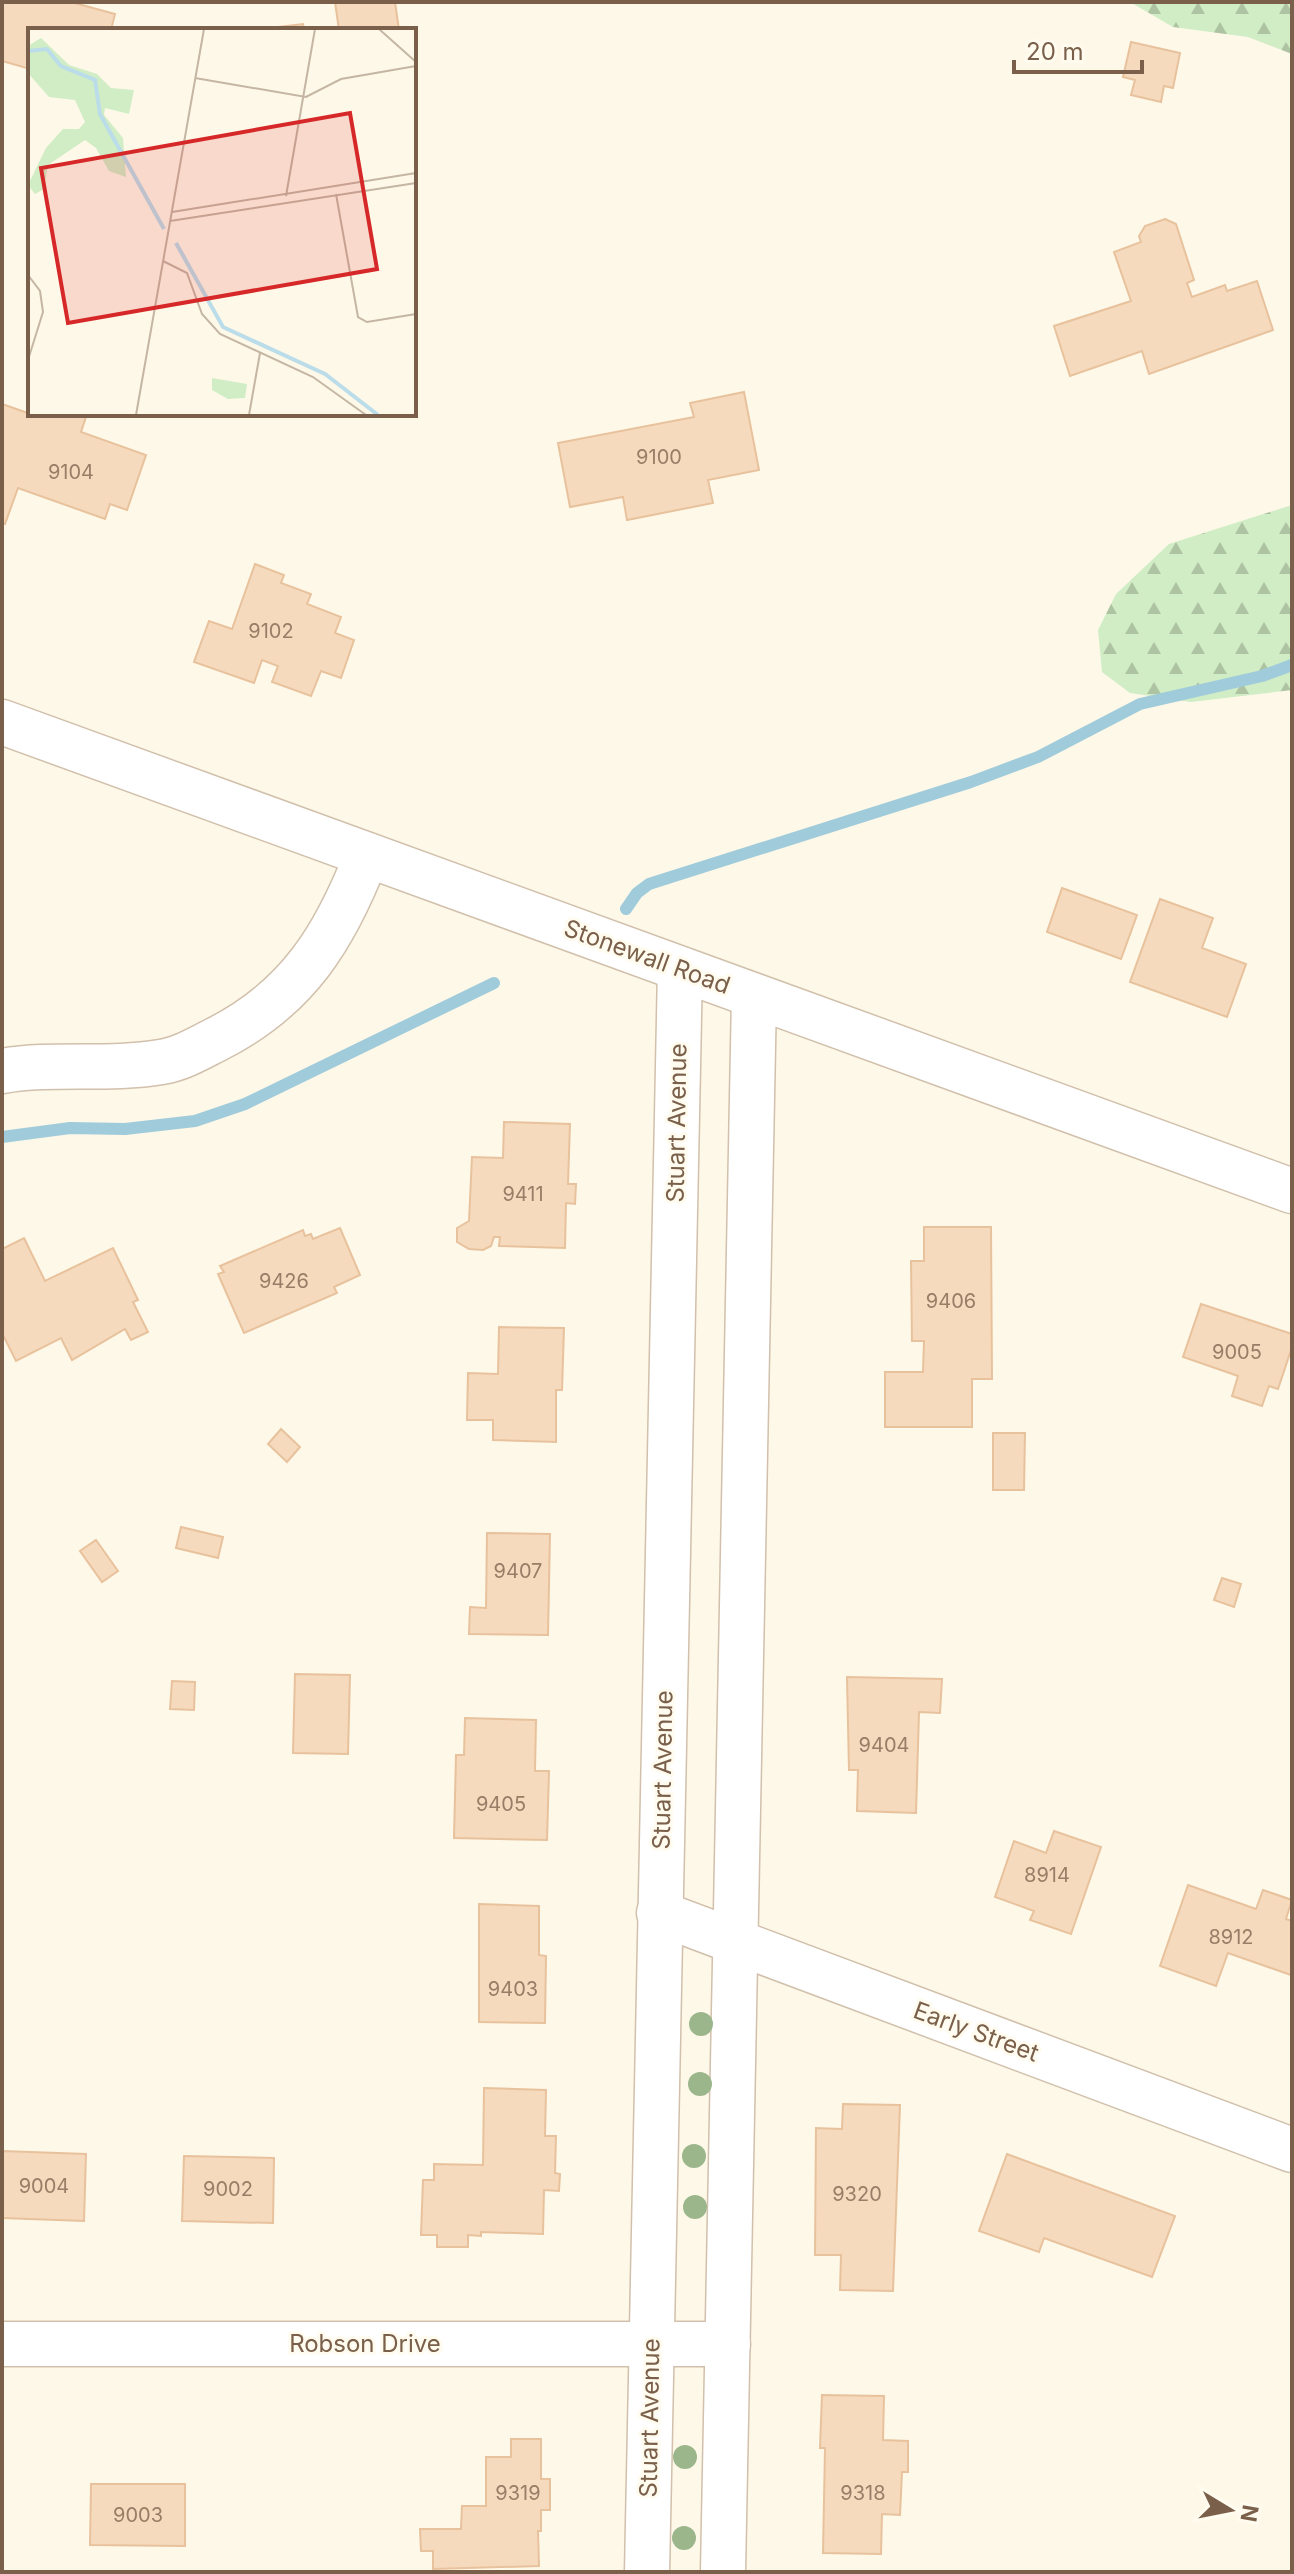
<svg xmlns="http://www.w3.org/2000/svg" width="1294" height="2574" viewBox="0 0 1294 2574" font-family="Inter,sans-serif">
<defs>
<pattern id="forest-firs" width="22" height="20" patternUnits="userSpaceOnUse" patternTransform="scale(2)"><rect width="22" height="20" fill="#d0edc5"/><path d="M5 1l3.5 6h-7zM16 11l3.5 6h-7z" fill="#aec3a2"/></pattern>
</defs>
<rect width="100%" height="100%" fill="#fef8e8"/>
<!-- forest -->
<g fill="url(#forest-firs)">
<path d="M1130 2H1292V54L1248 37 1173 27Z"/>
<path d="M1292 505V690L1191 702 1130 693 1102 672 1098 630 1116 594 1169 544Z"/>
</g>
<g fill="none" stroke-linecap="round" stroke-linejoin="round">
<!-- stream -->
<g stroke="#a0cbdb" stroke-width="12">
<path d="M626 909 637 893 649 884 971 782 1038 757 1140 704 1262 676 1292 665"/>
<path d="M2 1137 70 1128 125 1129 195 1121 245 1104 494 983"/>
</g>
</g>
<!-- building -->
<g fill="#f5dabe" stroke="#e8c29d" stroke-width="2">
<path d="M2 2H71L115 14 111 30H30V69L2 61Z"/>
<path d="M335 2H395L399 30H339Z"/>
<path d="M303 24 304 30H251Z"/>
<path d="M1131 42 1180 53 1173 88 1164 86 1161 102 1131 95 1135 80 1123 77Z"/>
<path d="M1165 219 1176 224 1194 280 1187 283 1192 297 1225 285 1227 291 1257 281 1273 330 1149 374 1142 351 1070 376 1054 326 1131 301 1114 252 1141 242 1139 236 1145 226Z"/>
<path d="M744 392 759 470 708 480 713 503 627 520 623 497 570 507 558 443 694 417 690 403Z"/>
<path d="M2 404 39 417 40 414H76L86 417 81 432 146 455 127 510 110 504 105 519 18 488 5 524 2 523Z"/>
<path d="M255 564 284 575 281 583 311 594 307 604 341 617 335 633 354 640 341 678 321 671 311 696 272 682 278 666 262 660 254 683 194 662 209 621 232 629Z"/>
<path d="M1062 888 1137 915 1121 959 1047 932Z"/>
<path d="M1160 899 1213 918 1202 948 1246 964 1227 1017 1130 982Z"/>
<path d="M504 1122 570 1124 568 1184H576L575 1204 566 1203 565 1248 499 1246 500 1237H494L491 1246 483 1250 469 1249 457 1242V1228L469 1221 472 1157 503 1158Z"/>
<path d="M924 1227H991L992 1379H972V1427H885V1372H923L924 1341H912L911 1261H924Z"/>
<path d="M340 1228 360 1275 334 1287 337 1293 244 1333 218 1274 224 1272 220 1266 303 1230 305 1236 311 1234 313 1239Z"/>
<path d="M24 1238 45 1281 113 1248 138 1300 133 1302 148 1332 131 1340 125 1329 72 1360 61 1338 16 1361 2 1333V1249Z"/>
<path d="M1201 1304 1292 1334V1347L1278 1389 1269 1386 1262 1406 1232 1396 1238 1376 1183 1357Z"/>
<path d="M499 1327 564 1328 562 1390H556V1442L493 1440V1420H467L468 1373 498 1374Z"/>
<path d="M281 1429 300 1447 287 1462 268 1444Z"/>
<path d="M993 1433H1025L1024 1490H993Z"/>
<path d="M181 1527 223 1537 218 1558 176 1548Z"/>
<path d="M487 1533 550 1534 548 1635 469 1634 470 1607 486 1608Z"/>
<path d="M96 1540 118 1571 102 1582 80 1551Z"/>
<path d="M1222 1578 1241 1584 1234 1607 1214 1600Z"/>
<path d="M295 1674 350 1675 348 1754 293 1753Z"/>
<path d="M847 1677 942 1679 940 1713 919 1712 916 1813 857 1811 858 1770H849Z"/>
<path d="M172 1681 195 1682 194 1710 170 1709Z"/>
<path d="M465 1718 536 1720 535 1771H549L547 1840 454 1838 456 1755H464Z"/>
<path d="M1054 1831 1101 1847 1071 1934 1030 1920 1034 1911 995 1897 1014 1841 1046 1853Z"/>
<path d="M1188 1885 1256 1909 1263 1890 1292 1900 1286 1919 1292 1921 1291 1975 1228 1953 1216 1986 1160 1966Z"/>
<path d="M479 1904 539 1906V1955L546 1956 545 2023 479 2022Z"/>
<path d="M484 2088 546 2090 545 2136H556L555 2173 560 2174 559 2191 544 2190 543 2234 481 2232V2236L468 2235V2247H437V2235H421L423 2180H434V2164L483 2165Z"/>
<path d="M843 2104 900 2105 893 2291 840 2290 841 2255H815L816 2128 842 2129Z"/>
<path d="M2 2151 86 2154 84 2221 2 2218Z"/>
<path d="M1007 2154 1175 2216 1152 2277 1044 2238 1039 2252 979 2231Z"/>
<path d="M184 2156 274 2158 273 2223 182 2221Z"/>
<path d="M822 2395 884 2396 883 2440 908 2441V2472H902L900 2515 882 2514 881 2554 823 2553 825 2448H820Z"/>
<path d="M511 2439H541V2479H550V2510H541V2531H538L539 2566 433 2569V2551H421L420 2529H461L462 2506H486V2457H511Z"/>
<path d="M91 2484H185V2546L90 2545Z"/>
</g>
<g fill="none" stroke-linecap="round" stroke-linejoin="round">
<!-- minor casing -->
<g stroke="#d1c0ac" stroke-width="47">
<g id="minor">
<path d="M2 1071C54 1062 108 1071 161 1062 181 1059 199 1048 217 1039 298 998 335 937 367 855"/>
<path d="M659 1913 1292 2150"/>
<path d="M2 2344H728"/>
<path d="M647 2572 680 969"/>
<path d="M723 2572 754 996"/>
</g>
</g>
<!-- tertiary casing -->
<g stroke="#d1c0ac" stroke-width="47">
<path id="tertiary" d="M2 722 1292 1191"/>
</g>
<!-- minor -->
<use href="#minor" stroke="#fff" stroke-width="44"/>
<!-- tertiary -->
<use href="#tertiary" stroke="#fff" stroke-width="44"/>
</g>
<!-- trees -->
<g fill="#9cb68c">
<circle cx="701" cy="2024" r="12"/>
<circle cx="700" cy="2084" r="12"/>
<circle cx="694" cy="2156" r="12"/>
<circle cx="695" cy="2207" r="12"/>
<circle cx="685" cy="2457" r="12"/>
<circle cx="684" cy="2538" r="12"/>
</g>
<g text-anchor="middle" stroke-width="6" stroke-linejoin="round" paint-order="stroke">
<!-- number labels -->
<g font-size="20" fill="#997e67">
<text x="659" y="464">9100</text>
<text x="71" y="479">9104</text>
<text x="271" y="638">9102</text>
<text x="523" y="1201">9411</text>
<text x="284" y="1288">9426</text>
<text x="951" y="1308">9406</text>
<text x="1237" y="1359">9005</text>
<text x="518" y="1578">9407</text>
<text x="884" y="1752">9404</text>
<text x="501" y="1811">9405</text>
<text x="1047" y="1882">8914</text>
<text x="1231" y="1944">8912</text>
<text x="513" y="1996">9403</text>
<text x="44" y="2193">9004</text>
<text x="228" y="2196">9002</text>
<text x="857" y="2201">9320</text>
<text x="518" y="2500">9319</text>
<text x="863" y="2500">9318</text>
<text x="138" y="2522">9003</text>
</g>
<!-- street labels -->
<g font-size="24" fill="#7a604a" stroke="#fffbef">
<text transform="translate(647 957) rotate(20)" y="8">Stonewall Road</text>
<text transform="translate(677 1123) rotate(-89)" y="8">Stuart Avenue</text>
<text transform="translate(663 1770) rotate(-89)" y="8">Stuart Avenue</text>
<text transform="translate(976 2032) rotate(20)" y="8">Early Street</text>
<text x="365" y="2352">Robson Drive</text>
<text transform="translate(650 2418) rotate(-89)" y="8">Stuart Avenue</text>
</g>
</g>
<!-- overview -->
<g transform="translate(28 28)">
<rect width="388" height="388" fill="#fef8e8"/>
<path d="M13 10 41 37 69 46 83 60 106 62 101 86 77 80 76 87 95 110 98 149 81 143 68 120 57 112 20 137 16 161 7 166 0 157 18 120 35 101H51L57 94 47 72 21 69 0 45V18ZM184 350 219 356 217 370 200 371 184 362Z" fill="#d0edc5"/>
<path fill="none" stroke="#bbdde9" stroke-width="4" d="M0 23 19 21 33 38 67 52 72 86 136 201M148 215 195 299 297 346 350 387"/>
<path fill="none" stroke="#c5b6a4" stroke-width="2" d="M351 1 388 34M167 50 278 69 313 51 388 38M308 166 330 289 339 294 388 286M258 168 287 1M144 184 388 145M142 193 388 155M135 233 159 245 174 286 192 306 285 349 338 387M0 247 12 263 15 284 0 332M108 387 176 1M221 387 232 325"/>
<path fill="#d62828" fill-opacity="0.15" stroke="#d62828" stroke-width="4" d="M322 85 349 241 40 295 13 140Z"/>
<rect width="388" height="388" fill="none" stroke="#7a604a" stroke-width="4"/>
</g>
<!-- border -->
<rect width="1294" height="2574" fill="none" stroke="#7a604a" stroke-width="8"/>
<!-- north arrow -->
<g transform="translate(1230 2510) rotate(100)" stroke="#fffbef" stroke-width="6" paint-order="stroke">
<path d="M0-6L14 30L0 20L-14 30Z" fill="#7a604a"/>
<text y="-12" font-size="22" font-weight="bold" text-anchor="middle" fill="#7a604a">N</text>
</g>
<!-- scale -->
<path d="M1014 60v12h128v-12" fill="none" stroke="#7a604a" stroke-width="4"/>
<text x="1026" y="60" font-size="24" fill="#7a604a" stroke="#fffbef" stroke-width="6" paint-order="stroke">20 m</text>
</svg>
